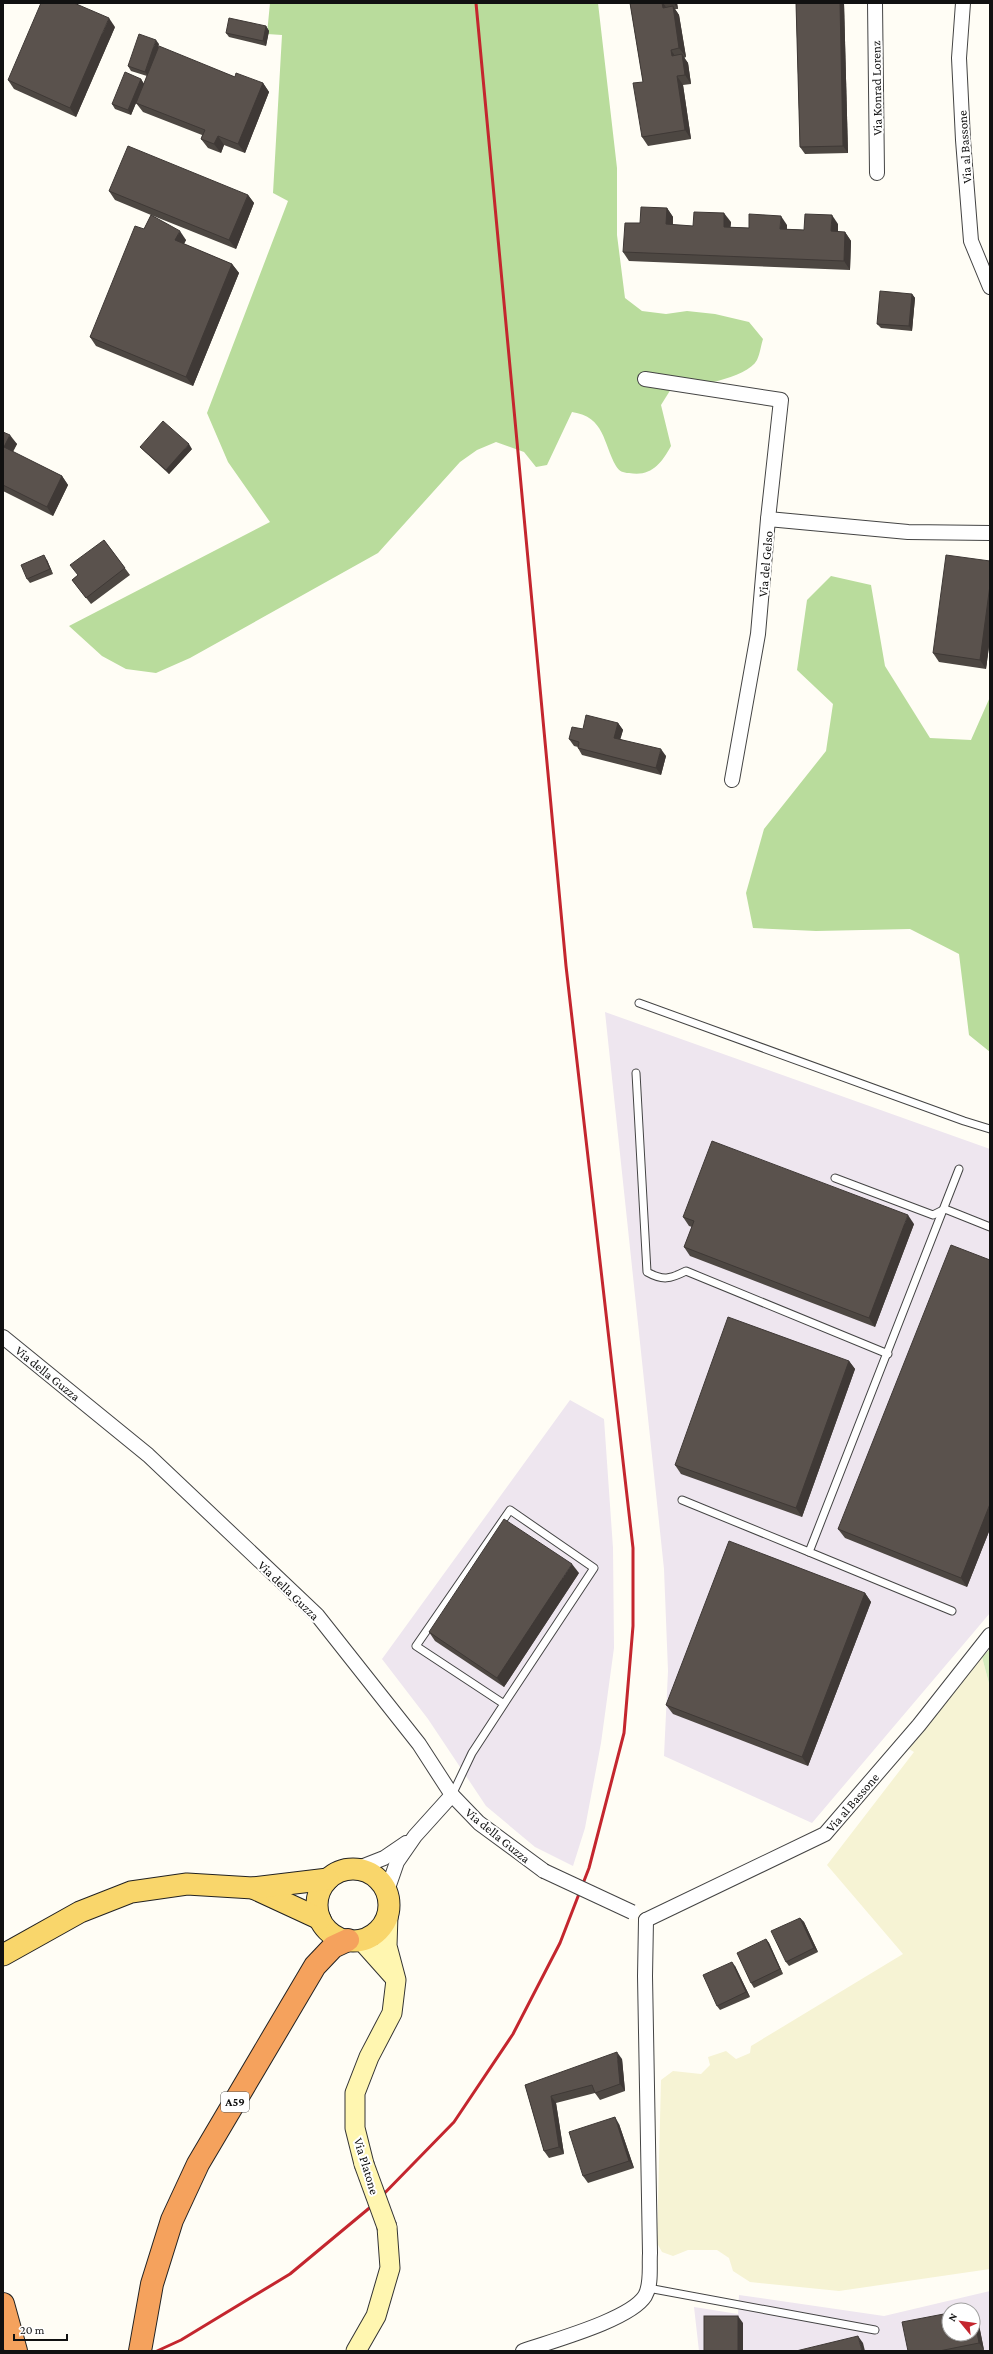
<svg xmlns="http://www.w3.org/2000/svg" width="993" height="2354" viewBox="0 0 993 2354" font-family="'Crimson Pro',serif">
<rect width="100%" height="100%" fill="#fffdf5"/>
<!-- industrial -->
<g fill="#eee6ef" fill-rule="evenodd">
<path d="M605 1012 990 1149V1613L812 1823 664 1756 668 1671 664 1569Z"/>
<path d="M570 1400 604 1419 613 1548 614 1648 601 1743 585 1828 573 1866 535 1847 486 1806 428 1719 382 1659Z"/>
<path d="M990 2291V2351H699L694 2307 738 2314 739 2295 884 2316ZM949 2310H973V2334H949Z"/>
</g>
<!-- farmland -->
<path fill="#f6f3d4" d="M982 1657 990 1687V2269L839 2291 750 2282 733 2271 729 2258 717 2250H688L673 2256 662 2252 657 2243 661 2080 673 2071 701 2074 710 2065 708 2057 726 2051 736 2059 750 2053 751 2046 903 1954 827 1865 914 1752 909 1749Z"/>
<!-- green -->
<path fill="#d5ebbd" d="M990 1649V1687L982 1657Z"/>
<!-- forest -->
<g fill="#b9dc9c">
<path d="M270 3H598L617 168V235L625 298 642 311 666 314 687 311 715 314 749 322 763 339C761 345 760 354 757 360 747 379 691 387 671 389L661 405 671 446C661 464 651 477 629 473 623 473 619 471 616 466 603 443 605 417 572 412L547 465 536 467 524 452 496 442 477 450 460 462 378 553 190 658 156 673 126 669 102 656 69 626 270 522 228 462 207 413 288 201 273 193 282 35 267 34Z"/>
<path d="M831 576 871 585 885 666 930 738 971 740 990 697V1052L969 1035 959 954 910 929 816 931 753 928 746 893 764 829 826 751 833 704 797 670 807 600Z"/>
</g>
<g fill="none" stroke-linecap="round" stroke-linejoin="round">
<!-- lane casing -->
<g stroke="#444" stroke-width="9">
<g id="lane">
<path d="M639 1003 964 1121 990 1129"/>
<path d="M636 1073 647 1272C663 1281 670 1279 686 1271L888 1354"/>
<path d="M835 1178 933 1215 945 1209 990 1227"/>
<path d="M682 1500 809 1552"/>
<path d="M952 1611 809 1552 959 1169"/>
<path d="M452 1795 472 1753 504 1704 416 1646 510 1510 594 1568 504 1704"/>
<path d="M648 2288 875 2330"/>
</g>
</g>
<!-- street casing -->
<g stroke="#444" stroke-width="16">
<g id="street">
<path d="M875 3 877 173"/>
<path d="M963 3 959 58 963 140 971 241 990 287"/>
<path d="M645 379 781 400 768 519"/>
<path d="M732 780 758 634 768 519 908 532 990 533"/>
<path d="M3 1337 148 1455 317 1615 419 1744 452 1795 479 1823 544 1871"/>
<path d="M356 1869 384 1858 406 1843"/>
<path d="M387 1891 397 1862 415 1836 452 1795"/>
<path d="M646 1920 825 1834 919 1725 990 1635"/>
<path d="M523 2351C551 2341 630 2320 645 2296 652 2284 649 2266 650 2253L645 1976 646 1920"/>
</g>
</g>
<!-- secondary casing -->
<g stroke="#333" stroke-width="21">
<g id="secondary">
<path d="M361 1940 394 1977"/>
<path d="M364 2164 355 2128V2093L369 2057 392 2013 396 1980 387 1946 388 1915"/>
<path d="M356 2351 376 2316 390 2268 387 2227"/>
</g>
</g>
<!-- primary casing -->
<g stroke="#222" stroke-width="23">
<g id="primary">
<circle cx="353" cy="1905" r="36"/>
<path d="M253 1888 320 1919"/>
<path d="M3 1955 80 1912 131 1892 187 1884 253 1888 328 1879"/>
</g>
</g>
<!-- highway casing -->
<g stroke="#222" stroke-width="24">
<g id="highway">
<path d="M3 2304 16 2351"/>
<path d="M140 2351 152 2284 172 2220 198 2164 315 1966 333 1947 348 1940"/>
</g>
</g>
<!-- lane -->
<use href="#lane" stroke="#fff" stroke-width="7"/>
<!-- street -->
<use href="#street" stroke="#fff" stroke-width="14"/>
<!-- secondary -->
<use href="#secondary" stroke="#fff6b0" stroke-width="19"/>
<!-- primary -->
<use href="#primary" stroke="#f9d66b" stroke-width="21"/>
<!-- highway -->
<use href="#highway" stroke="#f5a25d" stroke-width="22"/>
<!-- rail -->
<path stroke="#c4262e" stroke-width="3" d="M157 2351 181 2340 290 2274 373 2205 454 2122 513 2034 560 1943 589 1868 624 1733 633 1626V1548L566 966 476 3"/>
<!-- street-bridge casing -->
<g stroke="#444" stroke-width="16" stroke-linecap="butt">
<path id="street-bridge" d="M544 1871 632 1912"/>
</g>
<!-- secondary-bridge casing -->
<g stroke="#333" stroke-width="21" stroke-linecap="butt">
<path id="secondary-bridge" d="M364 2164 387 2227"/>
</g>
<!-- street-bridge -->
<use href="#street-bridge" stroke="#fff" stroke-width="14"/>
<!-- secondary-bridge -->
<use href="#secondary-bridge" stroke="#fff6b0" stroke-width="19"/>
</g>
<!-- wall -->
<g fill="#4d4742">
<path d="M630 3H677L678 9H675L679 15 686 57 684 58 688 63 691 84 683 85 691 139 648 146 642 137 643 82Z"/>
<path d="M796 3H844L848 153 805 154 800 147Z"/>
<path d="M266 26 269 31 266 46 229 37 226 33Z"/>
<path d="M115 27 76 117 14 89 8 80Z"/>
<path d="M159 44 158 48 235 77 263 83 269 92 245 153 224 145 221 153 208 148 201 139 202 135 143 112 136 103 138 98 131 115 115 109 112 104 141 79 144 84 147 76 131 71 128 66Z"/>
<path d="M109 191 248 195 254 203 236 249 151 215 186 240 184 244 232 264 239 273 193 386 96 346 90 337 151 215 115 200Z"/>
<path d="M667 208 673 217V225L693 226 731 222 730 227 749 228 787 225V229L804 230 838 224V232H845L851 241 850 270 629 261 623 252 640 223Z"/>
<path d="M912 294 915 298 912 331 881 328 877 324Z"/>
<path d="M3 432 17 444 13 452 62 476 68 485 53 516 3 491Z"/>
<path d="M140 447 192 449 169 474 144 451Z"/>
<path d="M104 540 130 575 91 604 72 580 78 575Z"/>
<path d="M47 560 53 574 30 583 27 579Z"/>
<path d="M990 561V639L986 669 939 662 933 653Z"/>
<path d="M618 723 623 730 620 739 666 756 661 775 582 755 578 748V747L574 746 569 739 583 729Z"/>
<path d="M683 1217 914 1224 875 1327 690 1256 684 1247 692 1227 689 1226Z"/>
<path d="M990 1260V1529L967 1587 845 1538 838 1529Z"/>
<path d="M849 1361 855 1369 802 1517 681 1474 675 1465Z"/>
<path d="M579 1573 504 1687 435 1641 429 1632Z"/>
<path d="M865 1593 871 1602 808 1766 673 1714 666 1705Z"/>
<path d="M800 1918 804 1922 818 1952 789 1966 786 1962Z"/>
<path d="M766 1939 769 1943 783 1974 754 1988 751 1983Z"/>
<path d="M735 1966 750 1997 720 2010 717 2006Z"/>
<path d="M622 2059 625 2091 600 2100 595 2093 556 2103 564 2154 549 2158 544 2151 525 2085Z"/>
<path d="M619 2124 634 2168 588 2183 583 2176Z"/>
<path d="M977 2315 984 2350 978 2351H908Z"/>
</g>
<!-- shaded-wall -->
<g fill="#3f3936">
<path d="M662 3H663L668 10 663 8Z"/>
<path d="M674 3H677L678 9Z"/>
<path d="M840 3H844L848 153 843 146Z"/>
<path d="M673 6 679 15 686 57 679 48Z"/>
<path d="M109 18 115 27 76 117 70 108Z"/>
<path d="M266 26 269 31 266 46 263 41Z"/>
<path d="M156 40 159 44 149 77 145 72Z"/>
<path d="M671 50 677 59 672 56Z"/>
<path d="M682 54 688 63 691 84 685 75Z"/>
<path d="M677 76 683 85 691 139 685 130Z"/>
<path d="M141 79 144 84 131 115 128 110Z"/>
<path d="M263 83 269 92 245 153 238 144Z"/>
<path d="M218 136 224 145 221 153 214 144Z"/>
<path d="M248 195 254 203 236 249 229 240Z"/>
<path d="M667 208 673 217 672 233 666 224Z"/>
<path d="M724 213 731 222 730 236 724 227Z"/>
<path d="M832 215 838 224V240L831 231Z"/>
<path d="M781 216 787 225 786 238 780 229Z"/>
<path d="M180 231 186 240 181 249 175 240Z"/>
<path d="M845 232 851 241 850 270 844 261Z"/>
<path d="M232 264 239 273 193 386 186 377Z"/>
<path d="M912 294 915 298 912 331 909 326Z"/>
<path d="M10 435 17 444 10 456 4 447Z"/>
<path d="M189 444 192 449 169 474 166 470Z"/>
<path d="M62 476 68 485 53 516 47 507Z"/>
<path d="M44 555 47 560 53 574 50 569Z"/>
<path d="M990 585V639L986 669 980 660Z"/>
<path d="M618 723 623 730 619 744 614 738Z"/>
<path d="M661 749 666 756 661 775 656 768Z"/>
<path d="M908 1215 914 1224 875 1327 869 1318Z"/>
<path d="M849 1361 855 1369 802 1517 796 1508Z"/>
<path d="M990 1504V1529L967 1587 961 1578Z"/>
<path d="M572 1564 579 1573 504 1687 497 1678Z"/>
<path d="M865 1593 871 1602 808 1766 802 1757Z"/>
<path d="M800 1918 804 1922 818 1952 814 1948Z"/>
<path d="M766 1939 769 1943 783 1974 780 1969Z"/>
<path d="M732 1962 735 1966 750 1997 746 1992Z"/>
<path d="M617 2052 622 2059 625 2091 620 2084Z"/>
<path d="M551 2096 556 2103 564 2154 559 2147Z"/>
<path d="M615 2117 619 2124 634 2168 629 2161Z"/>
<path d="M973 2308 977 2315 984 2350 979 2343Z"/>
<path d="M738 2316 743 2323V2351H738Z"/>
<path d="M858 2336 863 2343 865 2351H862Z"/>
</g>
<!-- building -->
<g fill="#5a524d" stroke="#3f3936">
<path d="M41 3H74L109 18 70 108 8 80Z"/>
<path d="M630 3H662L663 8 673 6 679 48 671 50 672 56 682 54 685 75 677 76 685 130 642 137 633 83 643 82Z"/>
<path d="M796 3H840L843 146 800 147Z"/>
<path d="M229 18 266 26 263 41 226 33Z"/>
<path d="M139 34 156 40 145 72 128 66Z"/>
<path d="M159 46 235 77 236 73 263 83 238 144 218 136 214 144 201 139 205 130 136 103Z"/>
<path d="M125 72 141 79 128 110 112 104Z"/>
<path d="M128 146 248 195 229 240 109 191Z"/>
<path d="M641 207 667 208 666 224 693 226 694 212 724 213V227L749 228V214L781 216 780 229 804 230 805 214 832 215 831 231 845 232 844 261 623 252 625 223H640Z"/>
<path d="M151 215 180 231 175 240 232 264 186 377 90 337 135 226 144 229Z"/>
<path d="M880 291 912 294 909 326 877 324Z"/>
<path d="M163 421 189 444 166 470 140 447Z"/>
<path d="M3 432 10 435 4 447 62 476 47 507 3 485Z"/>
<path d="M104 540 125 568 86 598 72 580 78 575 70 565Z"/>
<path d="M44 555 50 569 27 579 21 565Z"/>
<path d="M946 555 990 561V585L980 660 933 653Z"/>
<path d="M586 715 618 723 614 738 661 749 656 768 578 748 579 742 569 739 572 727 583 729Z"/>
<path d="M712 1141 908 1215 869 1318 684 1247 694 1221 683 1217Z"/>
<path d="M951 1245 990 1260V1504L961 1578 838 1529Z"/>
<path d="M728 1317 849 1361 796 1508 675 1465Z"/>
<path d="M504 1519 572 1564 497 1678 429 1632Z"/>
<path d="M729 1541 865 1593 802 1757 666 1705Z"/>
<path d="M800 1918 814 1948 786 1962 771 1931Z"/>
<path d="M766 1939 780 1969 751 1983 737 1953Z"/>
<path d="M732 1962 746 1992 717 2006 703 1975Z"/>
<path d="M617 2052 620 2084 595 2093 592 2085 551 2096 559 2147 544 2151 525 2085Z"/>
<path d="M615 2117 629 2161 583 2176 569 2132Z"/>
<path d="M973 2308V2310H962Z"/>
<path d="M973 2310 979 2343 939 2351H908L902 2322 949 2313V2334H973Z"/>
<rect x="704" y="2316" width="34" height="35"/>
<path d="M858 2336 862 2351H796Z"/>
</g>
<g text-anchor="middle" stroke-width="4" stroke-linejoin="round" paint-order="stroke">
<!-- shield labels -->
<rect fill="#fff" stroke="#585858" stroke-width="1" x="221" y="2092" width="28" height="20" rx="3"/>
<g font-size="12" font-weight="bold" fill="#111">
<text x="235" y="2106">A59</text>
</g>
<!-- street labels -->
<g font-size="13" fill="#111" stroke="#fff">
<text transform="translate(876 88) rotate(-91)" y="5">Via Konrad Lorenz</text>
<text transform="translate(964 147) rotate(-94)" y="5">Via al Bassone</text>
<text transform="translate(765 564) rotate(-85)" y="5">Via del Gelso</text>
<text transform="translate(48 1373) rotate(39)" y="5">Via della Guzza</text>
<text transform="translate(289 1590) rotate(44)" y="5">Via della Guzza</text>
<text transform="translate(852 1802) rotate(-49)" y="5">Via al Bassone</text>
<text transform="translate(498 1835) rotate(39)" y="5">Via della Guzza</text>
<text transform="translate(367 2166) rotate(73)" y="5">Via Platone</text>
</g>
</g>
<!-- border -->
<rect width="993" height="2354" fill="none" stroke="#111111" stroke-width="8"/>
<!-- north arrow -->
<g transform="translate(961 2322) rotate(299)"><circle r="19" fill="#ffffff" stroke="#a0a0a0"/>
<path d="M0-3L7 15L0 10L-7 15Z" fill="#c4262e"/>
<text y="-6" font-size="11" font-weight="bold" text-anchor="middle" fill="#111111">N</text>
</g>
<!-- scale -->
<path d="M14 2334v6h53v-6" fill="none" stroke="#111111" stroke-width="2"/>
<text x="20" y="2334" font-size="12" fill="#111111" stroke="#ffffff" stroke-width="3" paint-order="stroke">20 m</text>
</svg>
